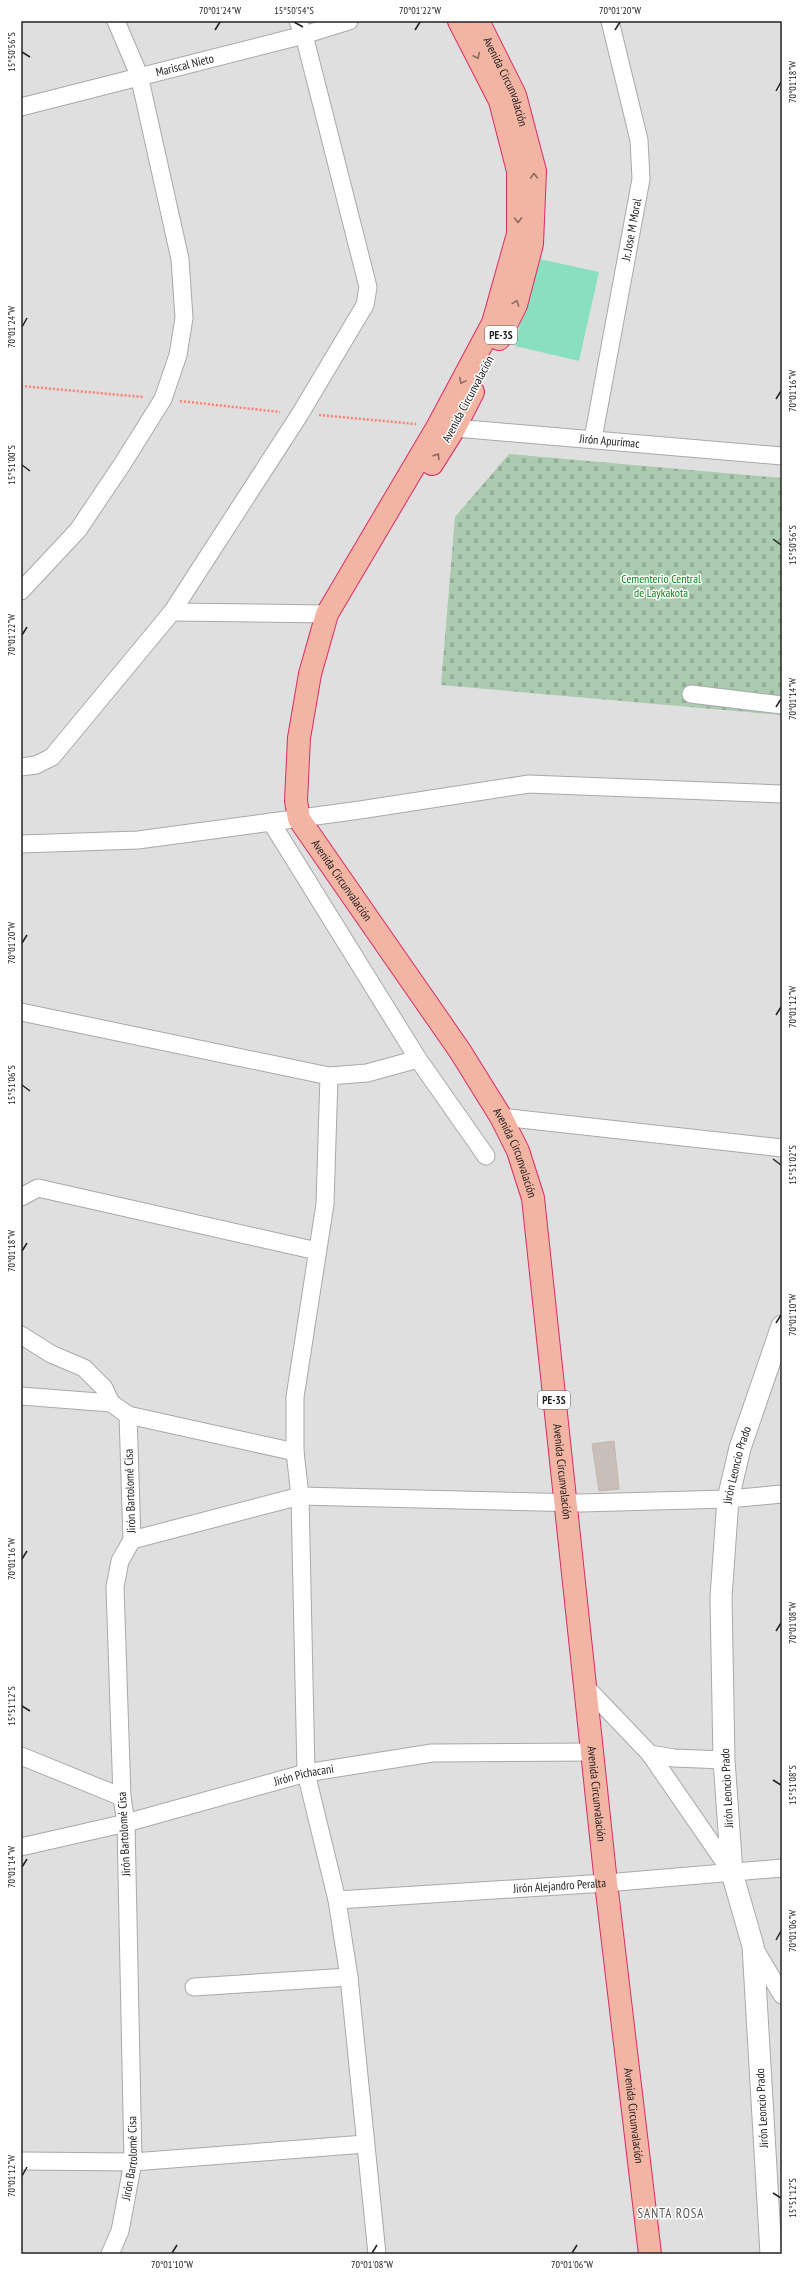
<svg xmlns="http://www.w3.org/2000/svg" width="803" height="2275" viewBox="0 0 803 2275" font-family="'PT Sans Narrow',sans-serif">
<defs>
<pattern id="cemetery-stones" width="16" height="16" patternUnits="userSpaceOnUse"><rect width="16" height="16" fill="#aacbaf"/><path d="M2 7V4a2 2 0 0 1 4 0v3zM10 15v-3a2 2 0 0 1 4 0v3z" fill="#92ae96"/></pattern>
</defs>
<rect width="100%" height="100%" fill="#f2efe9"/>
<!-- residential -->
<rect fill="#e0dfdf" x="21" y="21" width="761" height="2233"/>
<!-- cemetery -->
<path fill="url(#cemetery-stones)" d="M509 454 782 478V715L441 685 455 517Z"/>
<!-- pitch -->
<path fill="#88e0be" d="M535 258 599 272 579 361 515 346Z"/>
<!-- building -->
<path fill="#c7bfb8" stroke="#c4b6ab" d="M614 1441 619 1489 599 1491 592 1444Z"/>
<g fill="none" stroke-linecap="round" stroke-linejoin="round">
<!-- minor casing -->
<g stroke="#a9a9a9" stroke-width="19">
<g id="minor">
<path id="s1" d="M21 107 304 35 349 21"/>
<path id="s2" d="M444 427 782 456"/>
<path id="s3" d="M593 439 641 179 639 140 610 21"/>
<path d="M21 591 78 530 123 463 163 399 178 355 184 318 180 259 139 75 116 21"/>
<path d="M172 612 327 614"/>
<path d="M691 694 782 705"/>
<path d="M21 767 36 765 52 757 172 612 300 414 365 305 368 287 304 35 298 21"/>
<path d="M271 822 418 1059 486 1156"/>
<path d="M21 844 138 840 360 810 529 784 782 794"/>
<path d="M21 1012 329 1076 367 1073 418 1059"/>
<path d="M329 1076 325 1204 295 1397V1452L300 1496 306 1773 337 1900 349 1977 377 2254"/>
<path d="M501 1117 782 1148"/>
<path d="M21 1197 38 1188 317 1251"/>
<path d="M21 1335 51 1354 84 1368 104 1388 111 1403"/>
<path d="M21 1396 111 1403 128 1415 295 1452"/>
<path d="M132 1540 300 1496 581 1503 728 1499 782 1494"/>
<path d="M586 1687 650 1754 732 1873"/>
<path d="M650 1754 674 1758 724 1760"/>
<path d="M21 1756 122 1797"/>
<path id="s4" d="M21 1847 126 1823 306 1773 432 1753 594 1752"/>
<path id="s5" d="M337 1900 606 1883 782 1868"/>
<path d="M753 1946 782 1995"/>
<path d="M194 1987 349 1977"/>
<path d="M21 2161 133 2162 365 2144"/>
<path id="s6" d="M110 2254 120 2231 133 2162 126 1823 122 1797 115 1587 120 1561 132 1540 128 1415"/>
</g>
</g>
<!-- tertiary casing -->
<g stroke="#a9a9a9" stroke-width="23">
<g id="tertiary">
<path id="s7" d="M771 2254 753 1946 732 1873 724 1760 721 1597 728 1499 740 1448 782 1326"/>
</g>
</g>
<!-- trunk casing -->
<g stroke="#dc2a67" stroke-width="24">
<g id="trunk">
<path id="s8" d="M459 21 500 101 518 171V234L493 323 438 426 327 614 310 674 299 738 296 801 299 819 460 1051 501 1117 518 1151 533 1198 606 1883 650 2254"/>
<path id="s9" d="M478 21 515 95 535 171 532 244 516 305 499 339"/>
<path d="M432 464 454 429 473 392"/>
</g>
</g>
<!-- path -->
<g stroke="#fa8072" stroke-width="2.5" stroke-dasharray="2 2" stroke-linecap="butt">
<path d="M21 386 143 397"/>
<path d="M180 401 280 412"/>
<path d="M319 415 416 424"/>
</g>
<!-- minor -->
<use href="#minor" stroke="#fff" stroke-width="17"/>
<!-- tertiary -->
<use href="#tertiary" stroke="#fff" stroke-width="21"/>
<!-- trunk -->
<use href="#trunk" stroke="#f2b4a3" stroke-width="22"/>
</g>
<!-- one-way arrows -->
<defs><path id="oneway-chevron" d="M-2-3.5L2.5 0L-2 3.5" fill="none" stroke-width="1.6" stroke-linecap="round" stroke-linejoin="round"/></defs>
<g stroke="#8a6b62">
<use href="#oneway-chevron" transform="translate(477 56) rotate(63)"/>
<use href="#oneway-chevron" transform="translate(534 176) rotate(-91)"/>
<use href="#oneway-chevron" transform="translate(518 220) rotate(90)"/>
<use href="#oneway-chevron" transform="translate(516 303) rotate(-70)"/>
<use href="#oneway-chevron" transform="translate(462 381) rotate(118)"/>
<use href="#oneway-chevron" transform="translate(437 456) rotate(-58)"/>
</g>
<!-- ticks -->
<path fill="none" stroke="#222" stroke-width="1.5" d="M294 22 303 27M215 30 220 22M415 30 420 22M615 30 620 22M22 52 30 57M776 91 781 82M22 327 27 318M776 399 781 391M22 465 30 471M773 539 781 545M22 635 27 627M776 707 781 699M22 943 27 935M776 1015 781 1007M22 1085 30 1091M773 1159 781 1165M22 1251 27 1243M776 1323 781 1315M22 1559 27 1551M776 1631 781 1623M22 1706 30 1711M773 1780 781 1785M22 1867 27 1859M776 1940 781 1931M22 2176 27 2167M773 2193 781 2198M172 2253 177 2245M372 2253 377 2245M572 2253 577 2245"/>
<g text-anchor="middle" stroke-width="3" stroke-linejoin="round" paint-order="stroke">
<!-- shield labels -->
<g fill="#fff" stroke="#646464" stroke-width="1">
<rect x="485" y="326" width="32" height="18" rx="3"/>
<rect x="538" y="1391" width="32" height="18" rx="3"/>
</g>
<g font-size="11" font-weight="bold" fill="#222">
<text x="501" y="339">PE-3S</text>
<text x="554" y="1404">PE-3S</text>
</g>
<!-- street labels -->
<g font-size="12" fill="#222" stroke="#fff">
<text dy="4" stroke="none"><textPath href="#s1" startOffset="169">Mariscal Nieto</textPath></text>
<text dy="4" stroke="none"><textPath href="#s9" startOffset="67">Avenida Circunvalación</textPath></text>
<text dy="4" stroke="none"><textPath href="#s3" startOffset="213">Jr. Jose M Moral</textPath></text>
<text transform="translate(468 399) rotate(-62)" y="4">Avenida Circunvalación</text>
<text dy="4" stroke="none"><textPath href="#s2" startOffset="166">Jirón Apurímac</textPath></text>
<text dy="4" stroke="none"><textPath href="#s8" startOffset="936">Avenida Circunvalación</textPath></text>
<text dy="4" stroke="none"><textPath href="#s8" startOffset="1260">Avenida Circunvalación</textPath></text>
<text dy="4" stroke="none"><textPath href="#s7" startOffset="794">Jirón Leoncio Prado</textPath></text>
<text dy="4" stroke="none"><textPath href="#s8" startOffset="1584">Avenida Circunvalación</textPath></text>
<text transform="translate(130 1491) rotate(-92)" y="4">Jirón Bartolomé Cisa</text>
<text dy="4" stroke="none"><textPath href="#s4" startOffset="292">Jirón Pichacani</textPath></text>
<text transform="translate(727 1788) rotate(-93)" y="4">Jirón Leoncio Prado</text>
<text dy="4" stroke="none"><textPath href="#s8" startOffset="1908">Avenida Circunvalación</textPath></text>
<text transform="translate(124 1834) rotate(-93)" y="4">Jirón Bartolomé Cisa</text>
<text dy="4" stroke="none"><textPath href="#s5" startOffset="223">Jirón Alejandro Peralta</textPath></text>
<text transform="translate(762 2108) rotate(-93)" y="4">Jirón Leoncio Prado</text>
<text dy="4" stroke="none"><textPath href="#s8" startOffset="2232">Avenida Circunvalación</textPath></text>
<text dy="4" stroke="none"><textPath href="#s6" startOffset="99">Jirón Bartolomé Cisa</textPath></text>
</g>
<!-- park labels -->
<g font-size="12" fill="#0c8416" stroke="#fff">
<text x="661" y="583">Cementerio Central<tspan x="661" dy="14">de Laykakota</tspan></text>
</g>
<!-- neighbourhood labels -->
<g font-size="13" letter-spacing="1" fill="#555" stroke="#fff">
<text x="671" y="2218">SANTA ROSA</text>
</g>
</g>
<!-- border -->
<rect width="803" height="2275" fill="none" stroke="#ffffff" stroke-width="44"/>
<rect x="22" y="22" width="759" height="2231" fill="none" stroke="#222" stroke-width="1.5"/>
<g font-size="10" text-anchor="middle" fill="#222">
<text x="220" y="14">70°01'24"W</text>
<text x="294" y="14">15°50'54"S</text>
<text x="420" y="14">70°01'22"W</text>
<text x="620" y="14">70°01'20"W</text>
<text transform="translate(11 52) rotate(-90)" y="4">15°50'56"S</text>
<text transform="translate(792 82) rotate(-90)" y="4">70°01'18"W</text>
<text transform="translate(11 327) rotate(-90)" y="4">70°01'24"W</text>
<text transform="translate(792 391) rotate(-90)" y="4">70°01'16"W</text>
<text transform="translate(11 465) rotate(-90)" y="4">15°51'00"S</text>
<text transform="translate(792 545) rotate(-90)" y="4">15°50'56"S</text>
<text transform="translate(11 635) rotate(-90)" y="4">70°01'22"W</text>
<text transform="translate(792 699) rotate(-90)" y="4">70°01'14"W</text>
<text transform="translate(11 943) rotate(-90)" y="4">70°01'20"W</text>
<text transform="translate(792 1007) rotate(-90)" y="4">70°01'12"W</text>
<text transform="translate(11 1085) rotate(-90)" y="4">15°51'06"S</text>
<text transform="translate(792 1165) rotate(-90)" y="4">15°51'02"S</text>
<text transform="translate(11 1251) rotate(-90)" y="4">70°01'18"W</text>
<text transform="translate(792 1315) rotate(-90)" y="4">70°01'10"W</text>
<text transform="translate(11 1559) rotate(-90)" y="4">70°01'16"W</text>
<text transform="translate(792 1623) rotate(-90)" y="4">70°01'08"W</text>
<text transform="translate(11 1706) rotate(-90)" y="4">15°51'12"S</text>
<text transform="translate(792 1785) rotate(-90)" y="4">15°51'08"S</text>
<text transform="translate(11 1867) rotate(-90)" y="4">70°01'14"W</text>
<text transform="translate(792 1931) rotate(-90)" y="4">70°01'06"W</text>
<text transform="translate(11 2176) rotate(-90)" y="4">70°01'12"W</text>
<text transform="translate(792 2198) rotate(-90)" y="4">15°51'12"S</text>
<text x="172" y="2268">70°01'10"W</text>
<text x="372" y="2268">70°01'08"W</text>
<text x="572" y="2268">70°01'06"W</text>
</g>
</svg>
